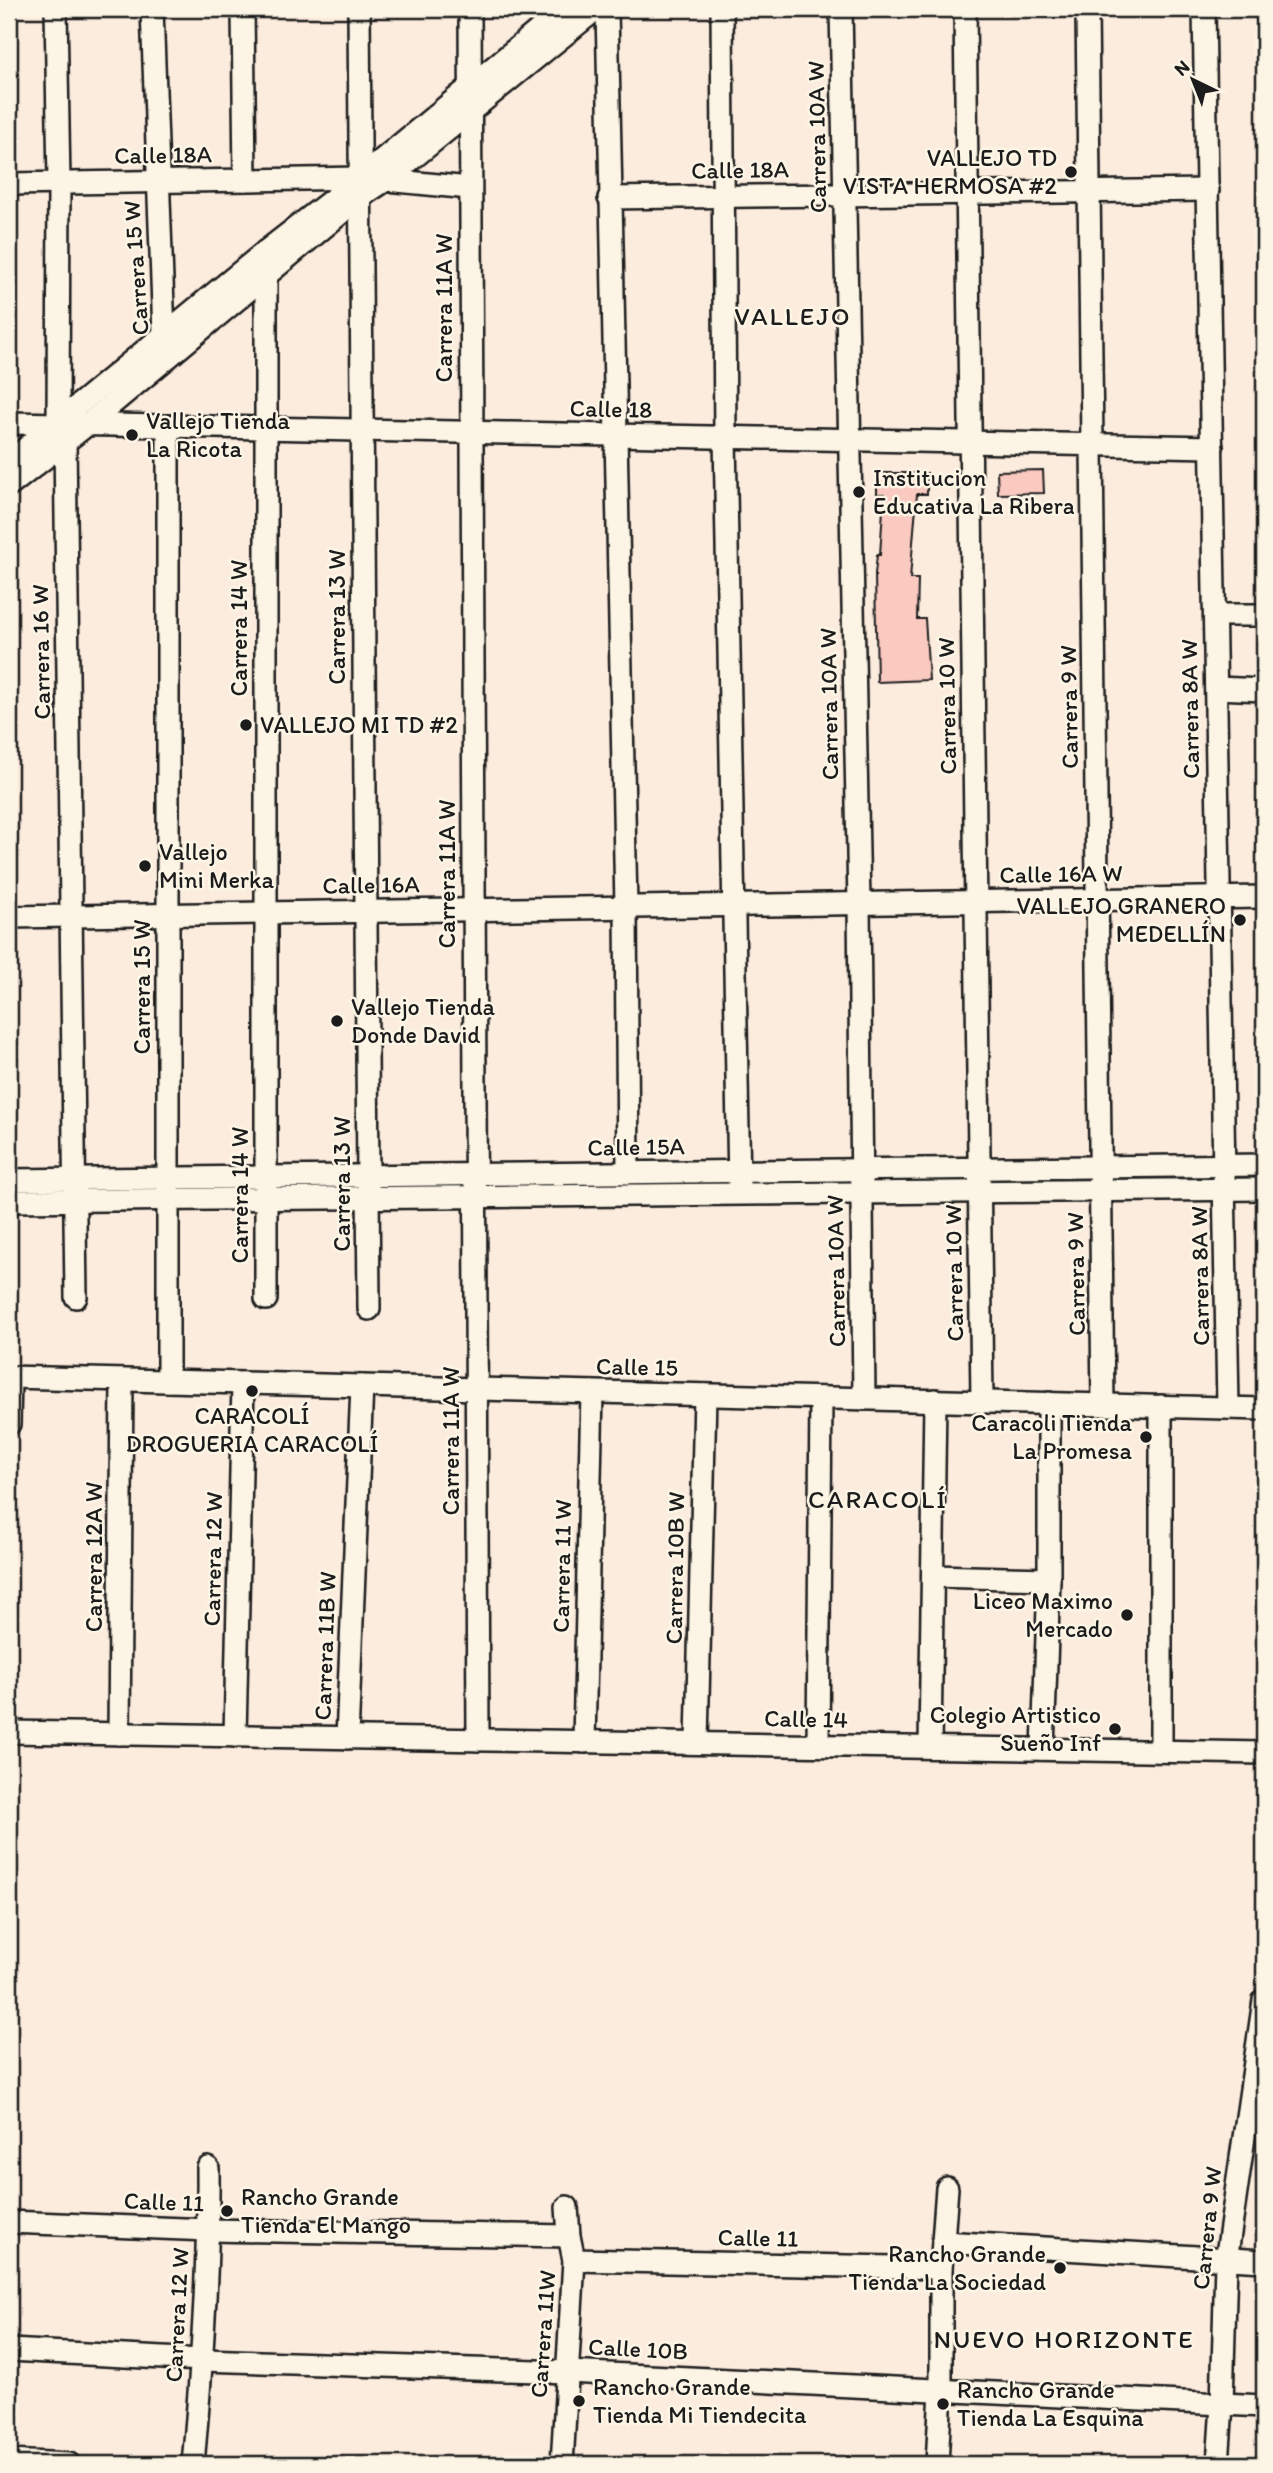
<svg xmlns="http://www.w3.org/2000/svg" width="1273" height="2473" viewBox="0 0 1273 2473" font-family="Itim,sans-serif">
<rect width="100%" height="100%" fill="#fcecde"/>
<filter id="ink" filterUnits="userSpaceOnUse"><feTurbulence type="fractalNoise" baseFrequency=".0143" numOctaves="2"/><feDisplacementMap in="SourceGraphic" scale="14" xChannelSelector="R" yChannelSelector="G"/><feConvolveMatrix kernelMatrix="1 2 1 2 8 2 1 2 1" color-interpolation-filters="sRGB"/></filter>
<g filter="url(#ink)">
<!-- building -->
<g fill="#facac1" stroke="#1c1c1c" stroke-width="2">
<path d="M1043 470 1044 493 998 494 997 471Z"/>
<path d="M877 473H927V494H917L910 579H918L917 619H925L929 680 877 682 875 574 877 555H880L884 494H877Z"/>
</g>
<g fill="none" stroke-linecap="round" stroke-linejoin="round">
<!-- street casing -->
<g stroke="#1c1c1c" stroke-width="26">
<g id="street">
<path d="M56 9 59 183 58 423 65 440 76 1297"/>
<path d="M152 9 164 334 167 342"/>
<path d="M243 9 245 180"/>
<path d="M359 9 369 1309"/>
<path d="M470 9 478 1740"/>
<path d="M607 9 626 907 628 1173"/>
<path d="M722 9 725 437 739 1185"/>
<path d="M841 9 859 903 864 1399"/>
<path d="M965 9 982 1402"/>
<path d="M1087 9 1103 1405"/>
<path d="M1204 9 1228 1408"/>
<path d="M386 180 470 188"/>
<path d="M9 184 360 178"/>
<path d="M609 198 1208 190"/>
<path d="M266 251V1299"/>
<path d="M9 423 1212 447"/>
<path d="M168 426V1381"/>
<path d="M9 462 266 251 360 178 564 9"/>
<path d="M9 486 88 424 360 197 386 180 596 9"/>
<path d="M1215 615H1264"/>
<path d="M1216 688 1264 690"/>
<path d="M9 917 1264 897"/>
<path d="M9 1180 1264 1165"/>
<path d="M9 1201 1264 1189"/>
<path d="M9 1377 1264 1409"/>
<path d="M9 1424 10 1377"/>
<path d="M933 1576 1049 1579"/>
<path d="M9 1732 1264 1753"/>
<path d="M119 1734 122 1380"/>
<path d="M235 1736 243 1383"/>
<path d="M347 1738 362 1386"/>
<path d="M584 1742 592 1392"/>
<path d="M697 1743 705 1395"/>
<path d="M818 1745 821 1398"/>
<path d="M930 1747 935 1400"/>
<path d="M1043 1749 1049 1579V1403"/>
<path d="M1161 1751V1406"/>
<path d="M9 2222 209 2230 569 2236"/>
<path d="M943 2242 1264 2261"/>
<path d="M574 2260 941 2268"/>
<path d="M9 2350 202 2360 567 2372 1264 2406"/>
<path d="M9 2461 69 2464"/>
<path d="M193 2464C202 2366 209 2267 208 2168"/>
<path d="M562 2464 574 2260 569 2236 567 2207"/>
<path d="M937 2464 941 2390V2268L947 2188"/>
<path d="M1218 2464 1222 2405 1226 2261 1264 2000"/>
</g>
</g>
<!-- street -->
<use href="#street" stroke="#fcf5e5" stroke-width="21"/>
</g>
</g>
<!-- markers -->
<g fill="#1c1c1c" stroke="#fcf5e5" stroke-width="2.5">
<circle cx="1071" cy="172" r="7"/>
<circle cx="132" cy="435" r="7"/>
<circle cx="859" cy="492" r="7"/>
<circle cx="246" cy="725" r="7"/>
<circle cx="145" cy="866" r="7"/>
<circle cx="1240" cy="920" r="7"/>
<circle cx="337" cy="1021" r="7"/>
<circle cx="252" cy="1391" r="7"/>
<circle cx="1146" cy="1437" r="7"/>
<circle cx="1127" cy="1615" r="7"/>
<circle cx="1115" cy="1729" r="7"/>
<circle cx="227" cy="2211" r="7"/>
<circle cx="1060" cy="2268" r="7"/>
<circle cx="579" cy="2401" r="7"/>
<circle cx="943" cy="2404" r="7"/>
</g>
<g text-anchor="middle" stroke-width="5" stroke-linejoin="round" paint-order="stroke">
<!-- street labels -->
<g font-size="24" fill="#1c1c1c" stroke="#fcf5e5">
<text transform="translate(817 137) rotate(-91)" y="8">Carrera 10A W</text>
<text transform="translate(163 155) rotate(-1)" y="8">Calle 18A</text>
<text transform="translate(740 170) rotate(-1)" y="8">Calle 18A</text>
<text transform="translate(136 268) rotate(-94)" y="8">Carrera 15 W</text>
<text transform="translate(444 308) rotate(-90)" y="8">Carrera 11A W</text>
<text transform="translate(611 409) rotate(1)" y="8">Calle 18</text>
<text transform="translate(337 617) rotate(-90)" y="8">Carrera 13 W</text>
<text transform="translate(239 628) rotate(-90)" y="8">Carrera 14 W</text>
<text transform="translate(41 652) rotate(-91)" y="8">Carrera 16 W</text>
<text transform="translate(829 704) rotate(-91)" y="8">Carrera 10A W</text>
<text transform="translate(947 706) rotate(-91)" y="8">Carrera 10 W</text>
<text transform="translate(1069 707) rotate(-91)" y="8">Carrera 9 W</text>
<text transform="translate(1190 709) rotate(-91)" y="8">Carrera 8A W</text>
<text transform="translate(447 874) rotate(-90)" y="8">Carrera 11A W</text>
<text transform="translate(1061 874) rotate(-1)" y="8">Calle 16A W</text>
<text transform="translate(371 885) rotate(-1)" y="8">Calle 16A</text>
<text transform="translate(142 987) rotate(-90)" y="8">Carrera 15 W</text>
<text transform="translate(636 1147) rotate(-1)" y="8">Calle 15A</text>
<text transform="translate(342 1184) rotate(-90)" y="8">Carrera 13 W</text>
<text transform="translate(240 1195) rotate(-90)" y="8">Carrera 14 W</text>
<text transform="translate(836 1271) rotate(-91)" y="8">Carrera 10A W</text>
<text transform="translate(954 1273) rotate(-91)" y="8">Carrera 10 W</text>
<text transform="translate(1076 1274) rotate(-91)" y="8">Carrera 9 W</text>
<text transform="translate(1200 1276) rotate(-91)" y="8">Carrera 8A W</text>
<text transform="translate(637 1367) rotate(1)" y="8">Calle 15</text>
<text transform="translate(451 1441) rotate(-90)" y="8">Carrera 11A W</text>
<text transform="translate(94 1557) rotate(-90)" y="8">Carrera 12A W</text>
<text transform="translate(213 1559) rotate(-89)" y="8">Carrera 12 W</text>
<text transform="translate(562 1566) rotate(-89)" y="8">Carrera 11 W</text>
<text transform="translate(675 1568) rotate(-89)" y="8">Carrera 10B W</text>
<text transform="translate(325 1646) rotate(-88)" y="8">Carrera 11B W</text>
<text transform="translate(806 1719) rotate(1)" y="8">Calle 14</text>
<text transform="translate(164 2202) rotate(2)" y="8">Calle 11</text>
<text transform="translate(1207 2228) rotate(-84)" y="8">Carrera 9 W</text>
<text transform="translate(758 2238) rotate(1)" y="8">Calle 11</text>
<text transform="translate(177 2315) rotate(-87)" y="8">Carrera 12 W</text>
<text transform="translate(543 2334) rotate(-86)" y="8">Carrera 11W</text>
<text transform="translate(638 2349) rotate(3)" y="8">Calle 10B</text>
</g>
<!-- poi labels -->
<g font-size="24" fill="#1c1c1c" stroke="#fcf5e5" text-anchor="start">
<text x="1057" y="166" text-anchor="end">VALLEJO TD<tspan x="1057" dy="28">VISTA HERMOSA #2</tspan></text>
<text x="146" y="429">Vallejo Tienda<tspan x="146" dy="28">La Ricota</tspan></text>
<text x="873" y="486">Institucion<tspan x="873" dy="28">Educativa La Ribera</tspan></text>
<text x="260" y="733">VALLEJO MI TD #2</text>
<text x="159" y="860">Vallejo<tspan x="159" dy="28">Mini Merka</tspan></text>
<text x="1226" y="914" text-anchor="end">VALLEJO GRANERO<tspan x="1226" dy="28">MEDELLÍN</tspan></text>
<text x="351" y="1015">Vallejo Tienda<tspan x="351" dy="28">Donde David</tspan></text>
<text x="252" y="1424" text-anchor="middle">CARACOLÍ<tspan x="252" dy="28">DROGUERIA CARACOLÍ</tspan></text>
<text x="1132" y="1431" text-anchor="end">Caracoli Tienda<tspan x="1132" dy="28">La Promesa</tspan></text>
<text x="1113" y="1609" text-anchor="end">Liceo Maximo<tspan x="1113" dy="28">Mercado</tspan></text>
<text x="1101" y="1723" text-anchor="end">Colegio Artistico<tspan x="1101" dy="28">Sueño Inf</tspan></text>
<text x="241" y="2205">Rancho Grande<tspan x="241" dy="28">Tienda El Mango</tspan></text>
<text x="1046" y="2262" text-anchor="end">Rancho Grande<tspan x="1046" dy="28">Tienda La Sociedad</tspan></text>
<text x="593" y="2395">Rancho Grande<tspan x="593" dy="28">Tienda Mi Tiendecita</tspan></text>
<text x="957" y="2398">Rancho Grande<tspan x="957" dy="28">Tienda La Esquina</tspan></text>
</g>
<!-- neighbourhood labels -->
<g font-size="26" letter-spacing="2" fill="#1c1c1c" stroke="#fcf5e5">
<text x="793" y="325">VALLEJO</text>
<text x="878" y="1508">CARACOLÍ</text>
<text x="1064" y="2348">NUEVO HORIZONTE</text>
</g>
</g>
<!-- margin -->
<rect width="1273" height="2473" fill="none" stroke="#fcf5e5" stroke-width="35"/>
<rect x="18" y="18" width="1238" height="2438" fill="none" stroke="#1c1c1c" stroke-width="2.5" filter="url(#ink)"/>
<!-- north arrow -->
<g transform="translate(1193 80) rotate(317)" stroke="#fcf5e5" stroke-width="5" paint-order="stroke">
<path d="M0-5L12 26L0 18L-12 26Z" fill="#1c1c1c"/>
<text y="-10" font-size="19" font-weight="bold" text-anchor="middle" fill="#1c1c1c">N</text>
</g>
</svg>
